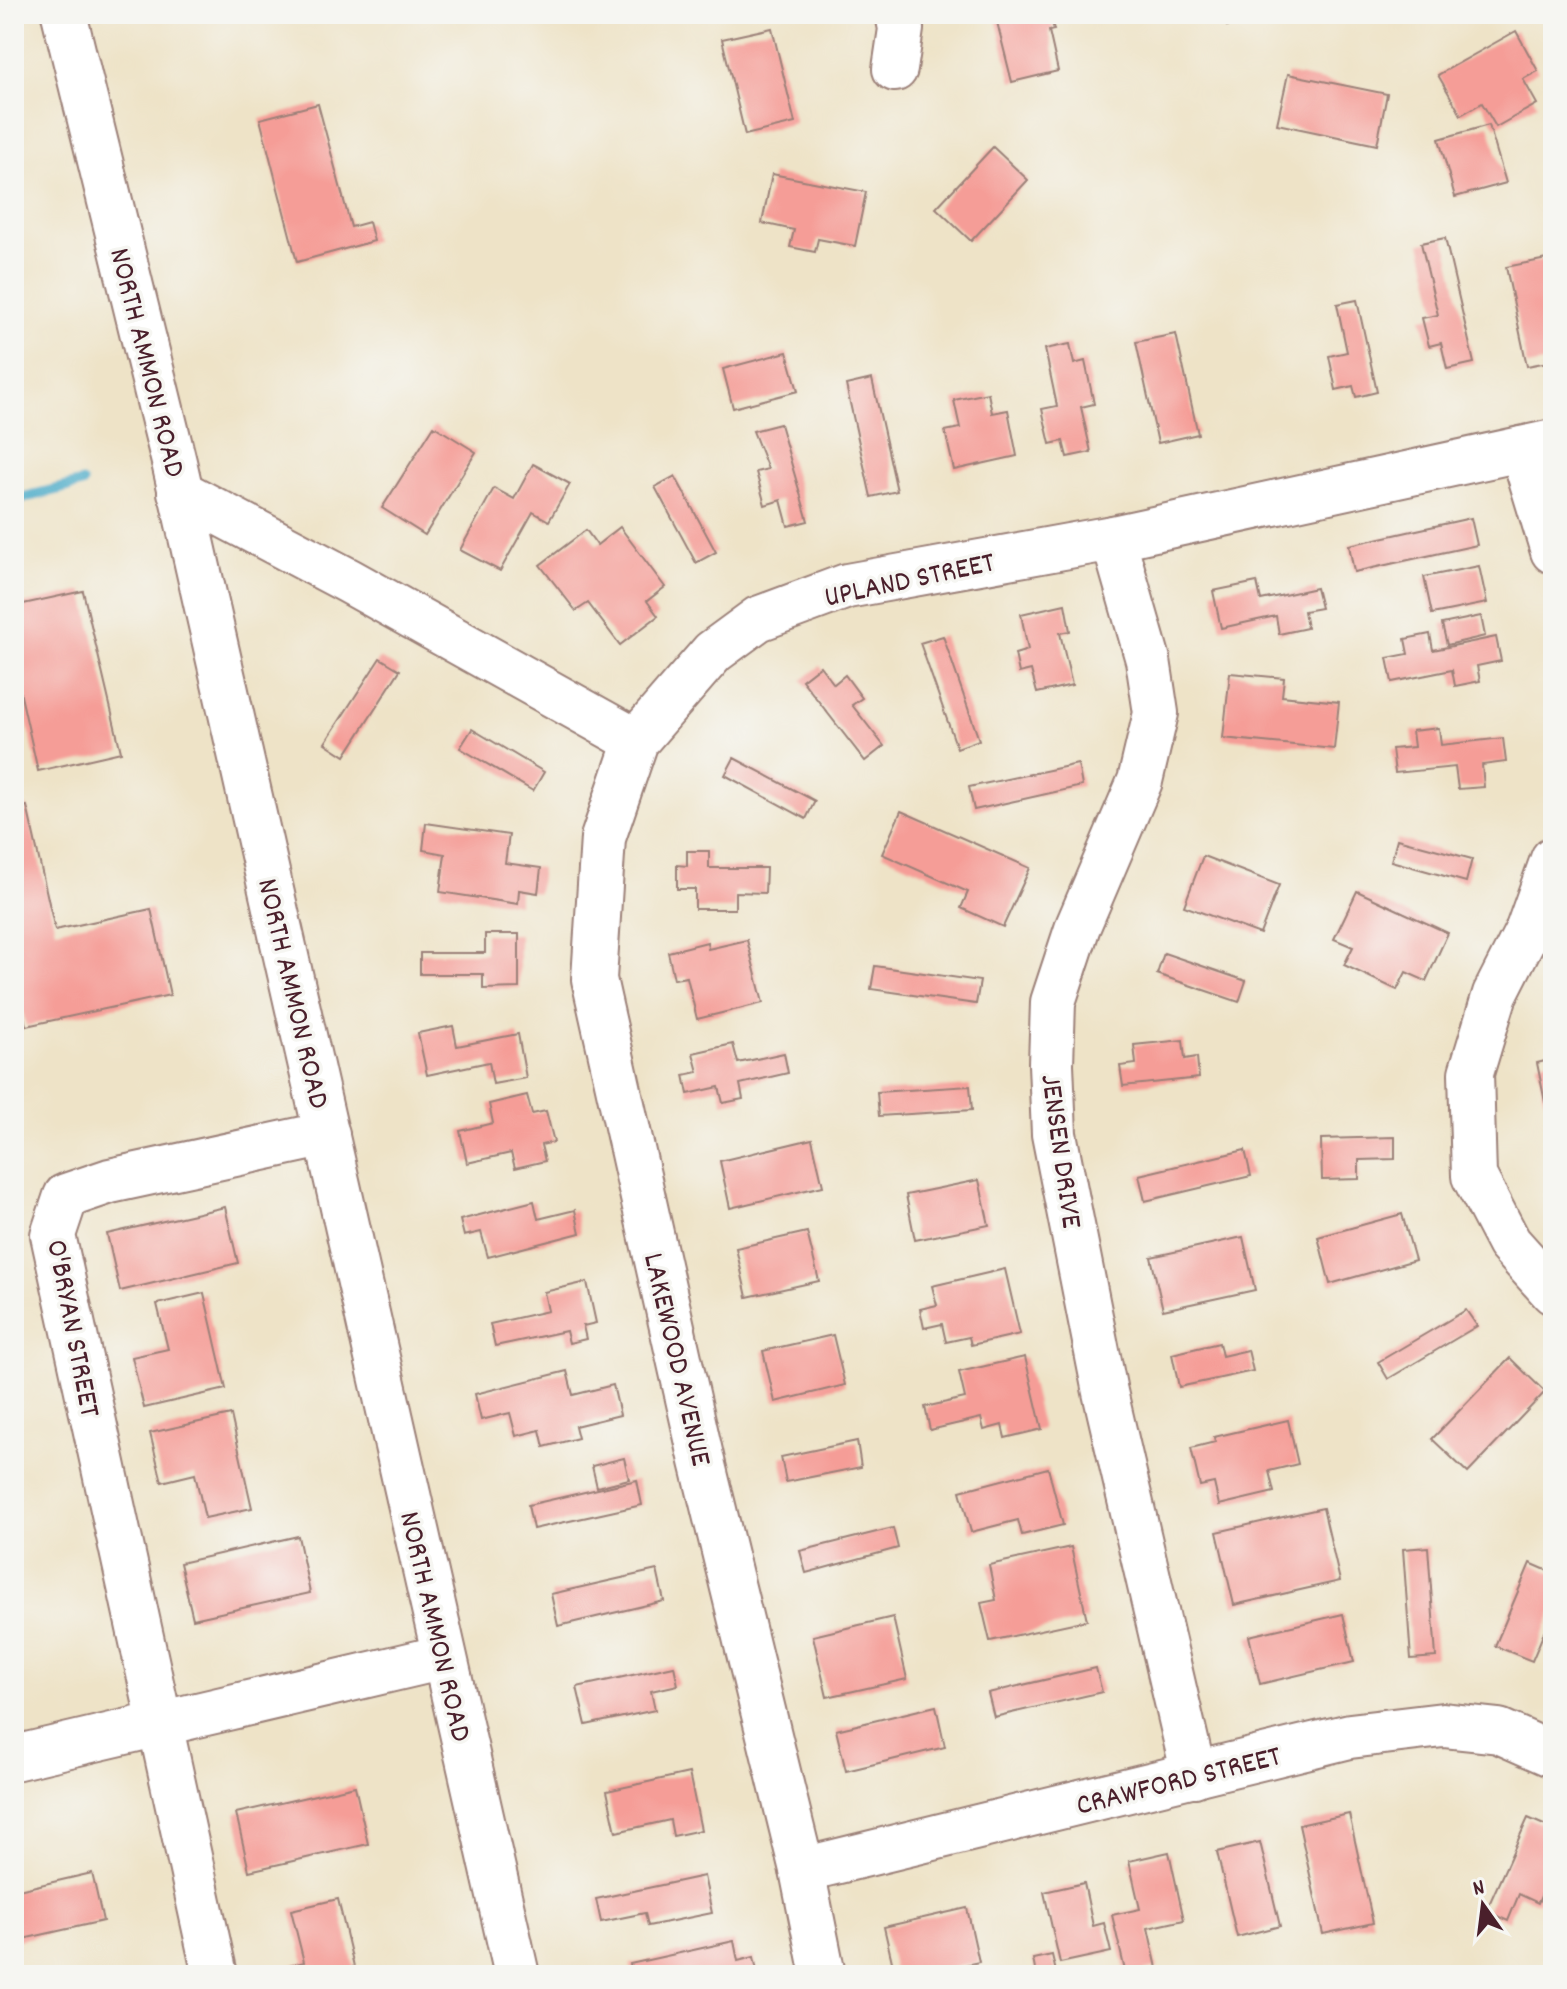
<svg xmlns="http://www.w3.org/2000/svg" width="1567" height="1989" viewBox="0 0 1567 1989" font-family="Dekko,sans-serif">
<rect width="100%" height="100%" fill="#f6f6f2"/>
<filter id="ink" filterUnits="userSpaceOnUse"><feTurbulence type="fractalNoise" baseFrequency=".0125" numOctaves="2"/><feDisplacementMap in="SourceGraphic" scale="16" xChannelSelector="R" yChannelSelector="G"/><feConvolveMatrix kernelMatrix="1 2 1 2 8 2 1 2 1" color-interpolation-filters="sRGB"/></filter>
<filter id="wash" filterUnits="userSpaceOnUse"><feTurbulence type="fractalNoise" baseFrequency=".006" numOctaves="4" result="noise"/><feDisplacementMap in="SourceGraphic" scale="32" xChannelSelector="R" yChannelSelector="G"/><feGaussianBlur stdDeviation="1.8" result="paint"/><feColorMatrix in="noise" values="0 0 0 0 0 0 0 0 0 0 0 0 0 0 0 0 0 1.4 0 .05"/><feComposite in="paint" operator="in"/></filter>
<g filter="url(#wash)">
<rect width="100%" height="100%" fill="#eee3c7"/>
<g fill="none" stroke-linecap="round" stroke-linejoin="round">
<!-- stream -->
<path stroke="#49aac8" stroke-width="11" d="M14 500 82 483"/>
</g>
<g id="blocks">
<!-- building -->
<g fill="#f59d97">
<path d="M995 14H1050L1054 30 1049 31 1058 71 1012 82Z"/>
<path d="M1225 14H1276V15L1227 26Z"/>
<path d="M772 28 795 123 745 135 722 39Z"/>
<path d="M1516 31 1538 71 1523 79 1537 104 1496 127 1482 103 1461 115 1438 75Z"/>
<path d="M1288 74 1387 94 1377 145 1277 124Z"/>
<path d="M318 104 351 227 369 222 374 241 297 262 260 119Z"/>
<path d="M1489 125 1506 183 1455 197 1439 139Z"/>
<path d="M993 147 1028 180 971 241 936 208Z"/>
<path d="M772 174 866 192 855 246 818 239 815 252 790 247 794 230 762 223Z"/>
<path d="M1445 238 1474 363 1447 369 1441 343 1429 346 1422 318 1438 315 1421 243Z"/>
<path d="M1547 259 1553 286V361L1527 366 1506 267Z"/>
<path d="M1357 300 1377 392 1356 397 1353 386 1336 390 1329 356 1347 352 1337 304Z"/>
<path d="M1176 334 1198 434 1158 443 1136 342Z"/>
<path d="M1070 344 1074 364 1085 361 1094 404 1081 407 1091 452 1067 457 1063 441 1050 444 1042 409 1057 406 1045 349Z"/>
<path d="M787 352 798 391 733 408 723 369Z"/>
<path d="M872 379 897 491 871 497 846 385Z"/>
<path d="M988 393 992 413 1008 410 1017 456 954 470 945 431 960 428 954 400Z"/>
<path d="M780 424 808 521 788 526 781 500 765 505 756 472 768 469 753 431Z"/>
<path d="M434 426 476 452 425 535 382 508Z"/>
<path d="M533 464 570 484 549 521 533 512 500 571 460 550 494 488 514 499Z"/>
<path d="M675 476 716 552 696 563 655 487Z"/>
<path d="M1471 518 1477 545 1354 572 1349 545Z"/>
<path d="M620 527 665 587 647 601 658 616 620 645 588 603 576 611 540 565 586 530 597 545Z"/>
<path d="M1479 566 1487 603 1432 614 1424 577Z"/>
<path d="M1257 582 1261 600 1316 588 1321 608 1304 611 1307 628 1279 634 1276 616 1221 628 1213 591Z"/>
<path d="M83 591 121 752 38 771 14 665V606Z"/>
<path d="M1065 604 1070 631 1060 633 1072 685 1037 693 1031 670 1019 673 1015 654 1028 650 1021 614Z"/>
<path d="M1481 616 1485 636 1447 645 1442 624Z"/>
<path d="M1430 634 1433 650 1496 637 1501 661 1477 666 1480 681 1455 686 1452 670 1392 682 1387 658 1408 654 1405 639Z"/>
<path d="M943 636 979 740 957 748 920 643Z"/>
<path d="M380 658 400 670 345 756 325 743Z"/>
<path d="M820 666 834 684 845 675 862 698 852 705 884 746 865 761 802 680Z"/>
<path d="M1230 673 1284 678 1282 696 1339 702 1334 749 1223 738Z"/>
<path d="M1439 728 1441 745 1503 738 1506 762 1482 765 1484 787 1458 789 1455 767 1395 773 1392 749 1414 747 1412 731Z"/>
<path d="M472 729 544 772 533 791 460 748Z"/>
<path d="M734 758 815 801 806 819 725 775Z"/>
<path d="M1078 764 1082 786 974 810 969 787Z"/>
<path d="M27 806 55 930 151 909 170 995 26 1026 14 971V809Z"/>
<path d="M901 811 1030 868 1003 927 961 908 968 892 882 854Z"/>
<path d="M426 823 509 835 505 863 541 868 538 893 519 890 518 904 440 892 445 854 423 850Z"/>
<path d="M1397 839 1472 859 1466 882 1391 861Z"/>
<path d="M687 851H709V868H766L765 893 735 892V909H695V889H677V865L687 866Z"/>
<path d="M1203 856 1279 885 1260 934 1184 906Z"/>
<path d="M1357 891 1448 933 1426 981 1406 972 1397 990 1344 965 1353 947 1334 939Z"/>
<path d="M485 934H519V988L483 989V974H420V953H485Z"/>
<path d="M747 940 763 1003 697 1019 687 977 674 979 668 952 707 942 708 949Z"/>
<path d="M1164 953 1246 981 1239 1002 1157 974Z"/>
<path d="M875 966 980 981 976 1004 871 989Z"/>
<path d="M453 1026 457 1046 518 1034 526 1078 493 1084 489 1062 427 1075 418 1033Z"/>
<path d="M1183 1040 1185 1059 1197 1057 1199 1078 1123 1086 1120 1066 1136 1064 1134 1045Z"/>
<path d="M733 1044 738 1063 784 1053 788 1073 740 1084 743 1099 723 1103 719 1087 688 1094 684 1075 698 1072 693 1053Z"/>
<path d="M1553 1059V1100L1545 1102 1537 1063Z"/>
<path d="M970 1086 972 1110 879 1116 877 1092Z"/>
<path d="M527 1095 532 1114 546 1111 554 1142 541 1145 545 1161 515 1168 511 1153 467 1163 460 1131 493 1123 489 1104Z"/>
<path d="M1395 1137V1159L1359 1160V1179L1322 1180 1321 1139Z"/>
<path d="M812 1139 823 1186 730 1208 720 1161Z"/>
<path d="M1245 1150 1251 1176 1145 1201 1139 1175Z"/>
<path d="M979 1180 989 1225 915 1240 906 1195Z"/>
<path d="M534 1201 538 1219 575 1210 580 1233 488 1257 481 1232 464 1236 460 1220Z"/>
<path d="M225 1207 238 1263 120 1291 107 1234Z"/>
<path d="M1402 1214 1415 1260 1330 1284 1318 1237Z"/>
<path d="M807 1232 819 1281 747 1297 736 1248Z"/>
<path d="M1243 1237 1255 1290 1163 1310 1151 1257Z"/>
<path d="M1005 1269 1020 1334 971 1345 969 1337 946 1342 942 1324 924 1328 920 1309 937 1305 932 1286Z"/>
<path d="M587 1282 596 1323 583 1326 586 1339 569 1343 566 1331 495 1346 490 1324 548 1311 544 1292Z"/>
<path d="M204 1293 226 1389 144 1408 132 1357 168 1349 157 1304Z"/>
<path d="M1466 1310 1477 1326 1388 1379 1378 1362Z"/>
<path d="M833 1335 845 1385 775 1402 763 1351Z"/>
<path d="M1219 1343 1222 1356 1248 1350 1253 1371 1179 1387 1172 1354Z"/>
<path d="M1025 1357 1042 1429 1005 1438 1002 1425 984 1430 981 1418 930 1430 925 1407 965 1398 959 1372Z"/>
<path d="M1510 1358 1545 1392 1468 1473 1432 1439Z"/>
<path d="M567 1371 573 1395 613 1385 620 1415 575 1426 578 1438 544 1447 540 1430 516 1436 510 1413 481 1420 475 1394Z"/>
<path d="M231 1415 252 1508 205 1518 195 1474 162 1482 150 1433Z"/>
<path d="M1288 1420 1298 1464 1269 1471 1274 1492 1219 1505 1214 1483 1200 1486 1191 1448 1215 1442 1214 1437Z"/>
<path d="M857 1441 861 1467 786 1482 781 1457Z"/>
<path d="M624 1458 629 1479 597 1487 592 1466Z"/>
<path d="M1048 1468 1063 1525 1022 1535 1018 1520 971 1532 960 1491Z"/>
<path d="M637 1480 642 1505 533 1529 528 1505Z"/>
<path d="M1323 1508 1340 1581 1234 1605 1217 1532Z"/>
<path d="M893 1528 898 1548 806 1573 800 1551Z"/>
<path d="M298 1536 310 1593 193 1619 180 1563Z"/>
<path d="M1071 1547 1087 1620 990 1641 981 1603 996 1600 989 1565Z"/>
<path d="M1428 1547 1436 1657 1411 1659 1403 1549Z"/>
<path d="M1530 1563 1553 1573V1611L1532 1661 1495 1646Z"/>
<path d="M657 1570 664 1601 558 1626 551 1594Z"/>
<path d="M1343 1614 1354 1662 1260 1684 1249 1636Z"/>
<path d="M893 1617 907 1679 827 1697 813 1636Z"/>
<path d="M674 1666 678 1685 651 1691 655 1710 586 1725 577 1687Z"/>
<path d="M1096 1668 1102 1692 994 1717 988 1693Z"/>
<path d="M936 1706 945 1747 846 1771 836 1730Z"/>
<path d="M689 1773 701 1830 673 1836 670 1820 616 1832 607 1791Z"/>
<path d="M355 1786 368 1844 249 1871 236 1813Z"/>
<path d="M1349 1814 1373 1923 1323 1934 1299 1825Z"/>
<path d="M1528 1818 1553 1829V1869L1538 1903 1519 1894 1508 1921 1486 1911Z"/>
<path d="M1260 1842 1280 1926 1237 1937 1217 1852Z"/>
<path d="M1169 1852 1184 1920 1148 1928 1157 1968 1126 1975 1112 1915 1140 1909 1129 1861Z"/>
<path d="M92 1873 103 1921 14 1941V1891Z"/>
<path d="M704 1876 712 1913 648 1926 645 1913 601 1922 596 1899Z"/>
<path d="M1084 1883 1093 1926 1104 1923 1111 1952 1060 1963 1044 1892Z"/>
<path d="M338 1899 356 1975H271L270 1971 304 1962 291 1910Z"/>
<path d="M967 1908 979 1962 947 1969 949 1975H895L884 1927Z"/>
<path d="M734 1941 738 1961 754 1957 758 1975H632L630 1964Z"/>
<path d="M1052 1955 1056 1972 1036 1975 1033 1959Z"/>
</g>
</g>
</g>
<g filter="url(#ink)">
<use href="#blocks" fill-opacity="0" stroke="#9c8179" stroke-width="2"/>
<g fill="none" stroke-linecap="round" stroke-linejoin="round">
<!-- minor casing -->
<g stroke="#9c8179" stroke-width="48">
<g id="minor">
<path d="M895 69 901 29 898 14"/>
<path d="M1522 449 1553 551"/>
<path d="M180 492 349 581 636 741"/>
<path d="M1113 538 1148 660 1156 713 1140 781 1078 926 1053 1002 1051 1064 1054 1134 1105 1392 1194 1775"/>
<path d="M1553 859 1528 929 1495 994 1471 1073 1474 1176 1509 1243 1553 1292"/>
<path d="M14 1758 444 1657"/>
<path d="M802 1870 1350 1736 1443 1725 1499 1731 1553 1755"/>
<path d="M215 1975 53 1235 66 1196 110 1181 327 1134"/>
<path d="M823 1975 802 1870 702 1461 594 979 603 838 636 741 713 652 758 619 847 586 1113 538 1553 442"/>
</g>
</g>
<!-- major casing -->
<g stroke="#9c8179" stroke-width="48">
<path id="major" d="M64 14 174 462 517 1975"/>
</g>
<!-- minor -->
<use href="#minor" stroke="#fff" stroke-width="44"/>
<!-- major -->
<use href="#major" stroke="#fff" stroke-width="44"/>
</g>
</g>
<g text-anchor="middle" stroke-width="7" stroke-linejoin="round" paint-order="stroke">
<!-- street labels -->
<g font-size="30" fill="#4a1f2b" stroke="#f6f6f2">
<text transform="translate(149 362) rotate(76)" y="10">NORTH AMMON ROAD</text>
<text transform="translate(909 578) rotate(-12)" y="10">UPLAND STREET</text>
<text transform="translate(295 993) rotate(77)" y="10">NORTH AMMON ROAD</text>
<text transform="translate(1063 1151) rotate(82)" y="10">JENSEN DRIVE</text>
<text transform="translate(75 1328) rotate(79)" y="10">O'BRYAN STREET</text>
<text transform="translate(679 1359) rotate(77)" y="10">LAKEWOOD AVENUE</text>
<text transform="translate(437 1626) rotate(77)" y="10">NORTH AMMON ROAD</text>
<text transform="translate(1178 1779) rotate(-14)" y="10">CRAWFORD STREET</text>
</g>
</g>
<!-- margin -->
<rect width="1567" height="1989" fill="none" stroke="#f6f6f2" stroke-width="48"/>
<!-- north arrow -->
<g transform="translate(1483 1905) rotate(346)" stroke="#f6f6f2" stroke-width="6" paint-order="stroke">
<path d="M0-6L14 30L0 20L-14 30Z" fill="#4a1f2b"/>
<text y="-12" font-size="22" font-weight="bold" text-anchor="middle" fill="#4a1f2b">N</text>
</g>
</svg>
